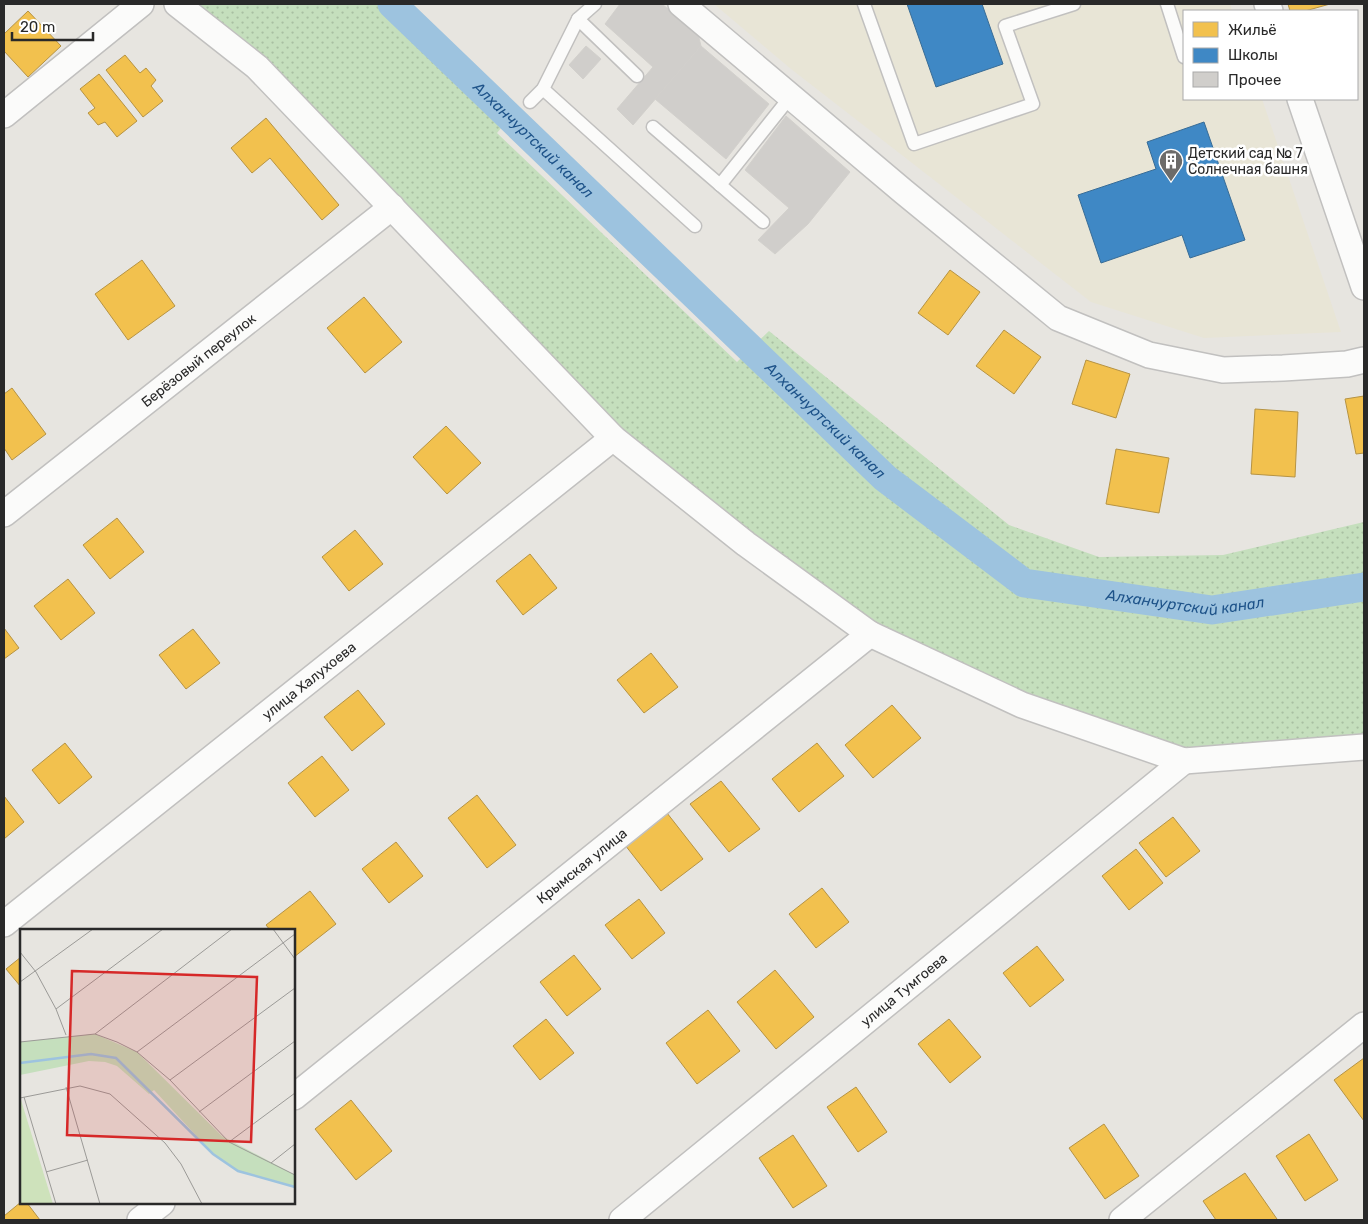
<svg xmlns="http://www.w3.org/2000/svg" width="1368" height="1224" viewBox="0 0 1368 1224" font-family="Rubik,sans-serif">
<defs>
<pattern id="grass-dots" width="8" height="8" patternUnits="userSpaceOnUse" patternTransform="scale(1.25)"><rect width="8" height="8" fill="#c5dfbd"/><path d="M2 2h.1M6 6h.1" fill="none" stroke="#a9bfa2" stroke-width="1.8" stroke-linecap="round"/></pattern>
</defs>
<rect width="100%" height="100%" fill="#e7e5e0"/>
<!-- education -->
<path fill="#e8e5d6" d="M714 4H1230L1232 11H1184V99H1262L1341 332 1204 338 1091 302 791 69Z"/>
<!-- grass -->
<path fill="url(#grass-dots)" d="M177 4H392L510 117 497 133 737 362 769 331 1009 525 1099 557 1223 555 1364 522V747L1184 761 870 634 614 438Z"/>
<!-- homes -->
<g fill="#f2c14e" stroke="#b69343">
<path d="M1288 4H1330L1305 11H1290Z"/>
<path d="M28 11 61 46 28 77 4 51V34Z"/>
<path d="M125 55 140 73 146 68 156 80 151 86 163 101 143 117 106 70Z"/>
<path d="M99 74 137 121 117 137 105 122 98 125 88 113 95 108 80 89Z"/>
<path d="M266 118 339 205 322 220 270 158 252 173 231 148Z"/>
<path d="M142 260 175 306 128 340 95 294Z"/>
<path d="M950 270 980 292 948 335 918 313Z"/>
<path d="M364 297 402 342 365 373 327 328Z"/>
<path d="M1004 330 1041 357 1014 394 976 366Z"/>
<path d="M1086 360 1130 374 1116 418 1072 404Z"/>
<path d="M12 388 46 434 12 460 4 448V394Z"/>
<path d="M1364 396V453L1356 454 1345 399Z"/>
<path d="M1255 409 1298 412 1295 477 1251 474Z"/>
<path d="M446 426 481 463 447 494 413 457Z"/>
<path d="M1116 449 1169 458 1159 513 1106 504Z"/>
<path d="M117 518 144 552 110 579 83 545Z"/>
<path d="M355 530 383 564 349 591 322 557Z"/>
<path d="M530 554 557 588 523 615 496 581Z"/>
<path d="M68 579 95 613 61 640 34 606Z"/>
<path d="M4 628 19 648 4 659Z"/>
<path d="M193 629 220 663 186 689 159 655Z"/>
<path d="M651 653 678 687 644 713 617 680Z"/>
<path d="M358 690 385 724 352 751 324 717Z"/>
<path d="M892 705 921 738 873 778 845 745Z"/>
<path d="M65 743 92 777 59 804 32 770Z"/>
<path d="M817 743 844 776 799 812 772 779Z"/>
<path d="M322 756 349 790 315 817 288 783Z"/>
<path d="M721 781 760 829 729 852 690 804Z"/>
<path d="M477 795 516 845 487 868 448 818Z"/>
<path d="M4 796 24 822 4 839Z"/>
<path d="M667 813 703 859 661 891 625 845Z"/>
<path d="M1173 817 1200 851 1166 877 1139 843Z"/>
<path d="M396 842 423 876 389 903 362 869Z"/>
<path d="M1136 849 1163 883 1129 910 1102 876Z"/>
<path d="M822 888 849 922 816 948 789 914Z"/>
<path d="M310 891 336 924 294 957V930H270L266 925Z"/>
<path d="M639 899 665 933 632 959 605 925Z"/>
<path d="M1037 946 1064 980 1030 1007 1003 973Z"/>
<path d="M574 955 601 989 567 1016 540 982Z"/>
<path d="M21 957V987L6 969Z"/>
<path d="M775 970 814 1017 776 1049 737 1002Z"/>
<path d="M708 1010 740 1051 697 1084 666 1043Z"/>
<path d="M546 1019 574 1053 540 1080 513 1046Z"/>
<path d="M949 1019 981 1057 950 1083 918 1044Z"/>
<path d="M1364 1058V1121L1334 1080Z"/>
<path d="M856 1087 887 1132 858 1152 827 1107Z"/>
<path d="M351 1100 392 1151 356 1180 315 1129Z"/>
<path d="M1104 1124 1139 1176 1105 1199 1069 1148Z"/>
<path d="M1309 1134 1338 1180 1305 1201 1276 1156Z"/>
<path d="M793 1135 827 1186 793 1208 759 1158Z"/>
<path d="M1245 1173 1277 1219 1275 1220H1216L1203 1201Z"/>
<path d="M21 1202 27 1203 40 1220H4V1216Z"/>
</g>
<!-- schools -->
<g fill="#3f88c5" stroke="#386c96">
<path d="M907 4H982L1003 64 936 87Z"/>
<path d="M1204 122 1245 240 1190 258 1182 235 1101 263 1078 195 1156 169 1147 142Z"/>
</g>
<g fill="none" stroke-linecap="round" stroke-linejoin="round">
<!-- canal -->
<path stroke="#9dc3df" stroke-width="29" id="s1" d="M392 4 885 478 1024 583 1212 610 1364 587"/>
</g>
<!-- building -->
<g fill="#d0cecb" stroke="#d2d0cc">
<path d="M620 4H662L698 34 701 46 633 125 617 109 653 67 605 24Z"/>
<path d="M586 46 601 59 583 79 569 65Z"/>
<path d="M701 46 769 104 726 159 655 99Z"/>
<path d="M786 116 850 172 808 224 775 254 758 240 789 208 745 170Z"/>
</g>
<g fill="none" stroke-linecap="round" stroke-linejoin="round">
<!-- service casing -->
<g stroke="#c1c0bf" stroke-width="15">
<g id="service">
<path d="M864 4 914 144 1033 104 1005 26 1074 4"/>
<path d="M1167 4 1184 57"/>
<path d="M578 19 637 76"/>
<path d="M543 89 695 226"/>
<path d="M530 102 543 89 578 19 595 4"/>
<path d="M653 127 763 222"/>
<path d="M720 185 791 96"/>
</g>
</g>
<!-- minor casing -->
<g stroke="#c1c0bf" stroke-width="28">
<g id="minor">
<path d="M177 4 257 67 613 438 746 544 870 634 1022 705 1184 761 1364 747"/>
<path d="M681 4 904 192 1058 318 1149 355 1223 370 1283 368 1347 364 1364 360"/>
<path d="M1267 4 1270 11"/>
<path d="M1300 99 1364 287"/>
<path d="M4 115 141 4"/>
<path id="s2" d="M4 514 392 207"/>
<path id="s3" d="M4 924 613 438"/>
<path id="s4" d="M294 1097 870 634"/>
<path d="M140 1220 162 1203"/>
<path id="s5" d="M622 1220 1184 761"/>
<path d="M1122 1220 1364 1025"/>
</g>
</g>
<!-- service -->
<use href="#service" stroke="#fbfbfa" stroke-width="12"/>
<!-- minor -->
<use href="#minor" stroke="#fbfbfa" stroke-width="25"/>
</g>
<!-- icons -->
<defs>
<g id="building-pin" transform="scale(1.25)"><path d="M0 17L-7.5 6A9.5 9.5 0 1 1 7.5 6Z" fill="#6c6b69" stroke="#fff"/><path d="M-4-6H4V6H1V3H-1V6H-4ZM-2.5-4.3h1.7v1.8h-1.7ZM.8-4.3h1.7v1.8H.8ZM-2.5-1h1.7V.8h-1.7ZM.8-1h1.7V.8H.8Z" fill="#fff"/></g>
</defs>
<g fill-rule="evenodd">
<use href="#building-pin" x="1171" y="161"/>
</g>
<g text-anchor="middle" stroke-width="5" stroke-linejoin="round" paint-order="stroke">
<!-- poi labels -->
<g font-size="14" fill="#292929" stroke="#fff" text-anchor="start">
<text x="1188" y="158">Детский сад № 7<tspan x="1188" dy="16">Солнечная башня</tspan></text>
</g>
<!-- street labels -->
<g font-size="14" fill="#292929" stroke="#fff">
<text dy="5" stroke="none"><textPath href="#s2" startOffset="248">Берёзовый переулок</textPath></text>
<text dy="5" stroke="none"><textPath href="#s3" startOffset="390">улица Халухоева</textPath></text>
<text dy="5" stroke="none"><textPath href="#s4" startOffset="369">Крымская улица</textPath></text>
<text dy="5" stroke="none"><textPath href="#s5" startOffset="364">улица Тумгоева</textPath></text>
</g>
<!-- water labels -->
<g font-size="15" font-style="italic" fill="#1e5389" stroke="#fff">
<text dy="5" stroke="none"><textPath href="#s1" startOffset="196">Алханчуртский канал</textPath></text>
<text dy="5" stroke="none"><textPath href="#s1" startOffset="601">Алханчуртский канал</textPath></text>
<text dy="5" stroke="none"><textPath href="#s1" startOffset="1021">Алханчуртский канал</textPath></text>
</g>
</g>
<!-- overview -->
<g transform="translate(20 929)">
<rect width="275" height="275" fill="#e7e5e0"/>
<path d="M75 105 117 123 202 207 275 246V258L218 242 193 225 134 161 129 165 97 137 85 133 69 132 0 146V113Z" fill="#c5dfbd"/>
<path d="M0 171H1L33 275H0Z" fill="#cee2bb"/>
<path fill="none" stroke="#9dc3df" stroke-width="2.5" d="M0 134 71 125 96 129 193 225 218 242 275 258"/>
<path fill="none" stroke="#9b9a97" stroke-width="1" d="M253 0 275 30M0 23 16 43 36 80 46 106M0 53 73 0M36 80 143 0M75 105 212 0M0 113 75 105 97 113 117 123 150 151 209 213 275 246M117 123 275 5M150 151 275 59M46 158 80 275M4 168 36 275M0 169 60 157 90 165 145 214 161 235 182 275M179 183 275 112M209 213 275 164M251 234 275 215M26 243 68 231"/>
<path fill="#d62828" fill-opacity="0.15" stroke="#d62828" stroke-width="2.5" d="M52 42 237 48 231 213 47 206Z"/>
<rect width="275" height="275" fill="none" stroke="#292929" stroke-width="2.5"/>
</g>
<!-- border -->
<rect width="1368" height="1224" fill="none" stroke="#292929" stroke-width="10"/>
<!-- legend -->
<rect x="1183" y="10" width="175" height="90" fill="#ffffff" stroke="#a9a9a9"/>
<rect x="1193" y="22" width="25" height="15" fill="#f2c14e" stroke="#a9a9a9"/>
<text x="1228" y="35" font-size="15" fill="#292929">Жильё</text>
<rect x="1193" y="48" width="25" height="15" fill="#3f88c5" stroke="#a9a9a9"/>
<text x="1228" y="60" font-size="15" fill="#292929">Школы</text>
<rect x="1193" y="72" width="25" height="15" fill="#d0cecb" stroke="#a9a9a9"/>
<text x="1228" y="85" font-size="15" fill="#292929">Прочее</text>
<!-- scale -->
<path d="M12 32v8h81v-8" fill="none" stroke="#292929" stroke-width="2.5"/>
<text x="20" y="32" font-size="15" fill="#292929" stroke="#ffffff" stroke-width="4" paint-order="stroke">20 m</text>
</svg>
